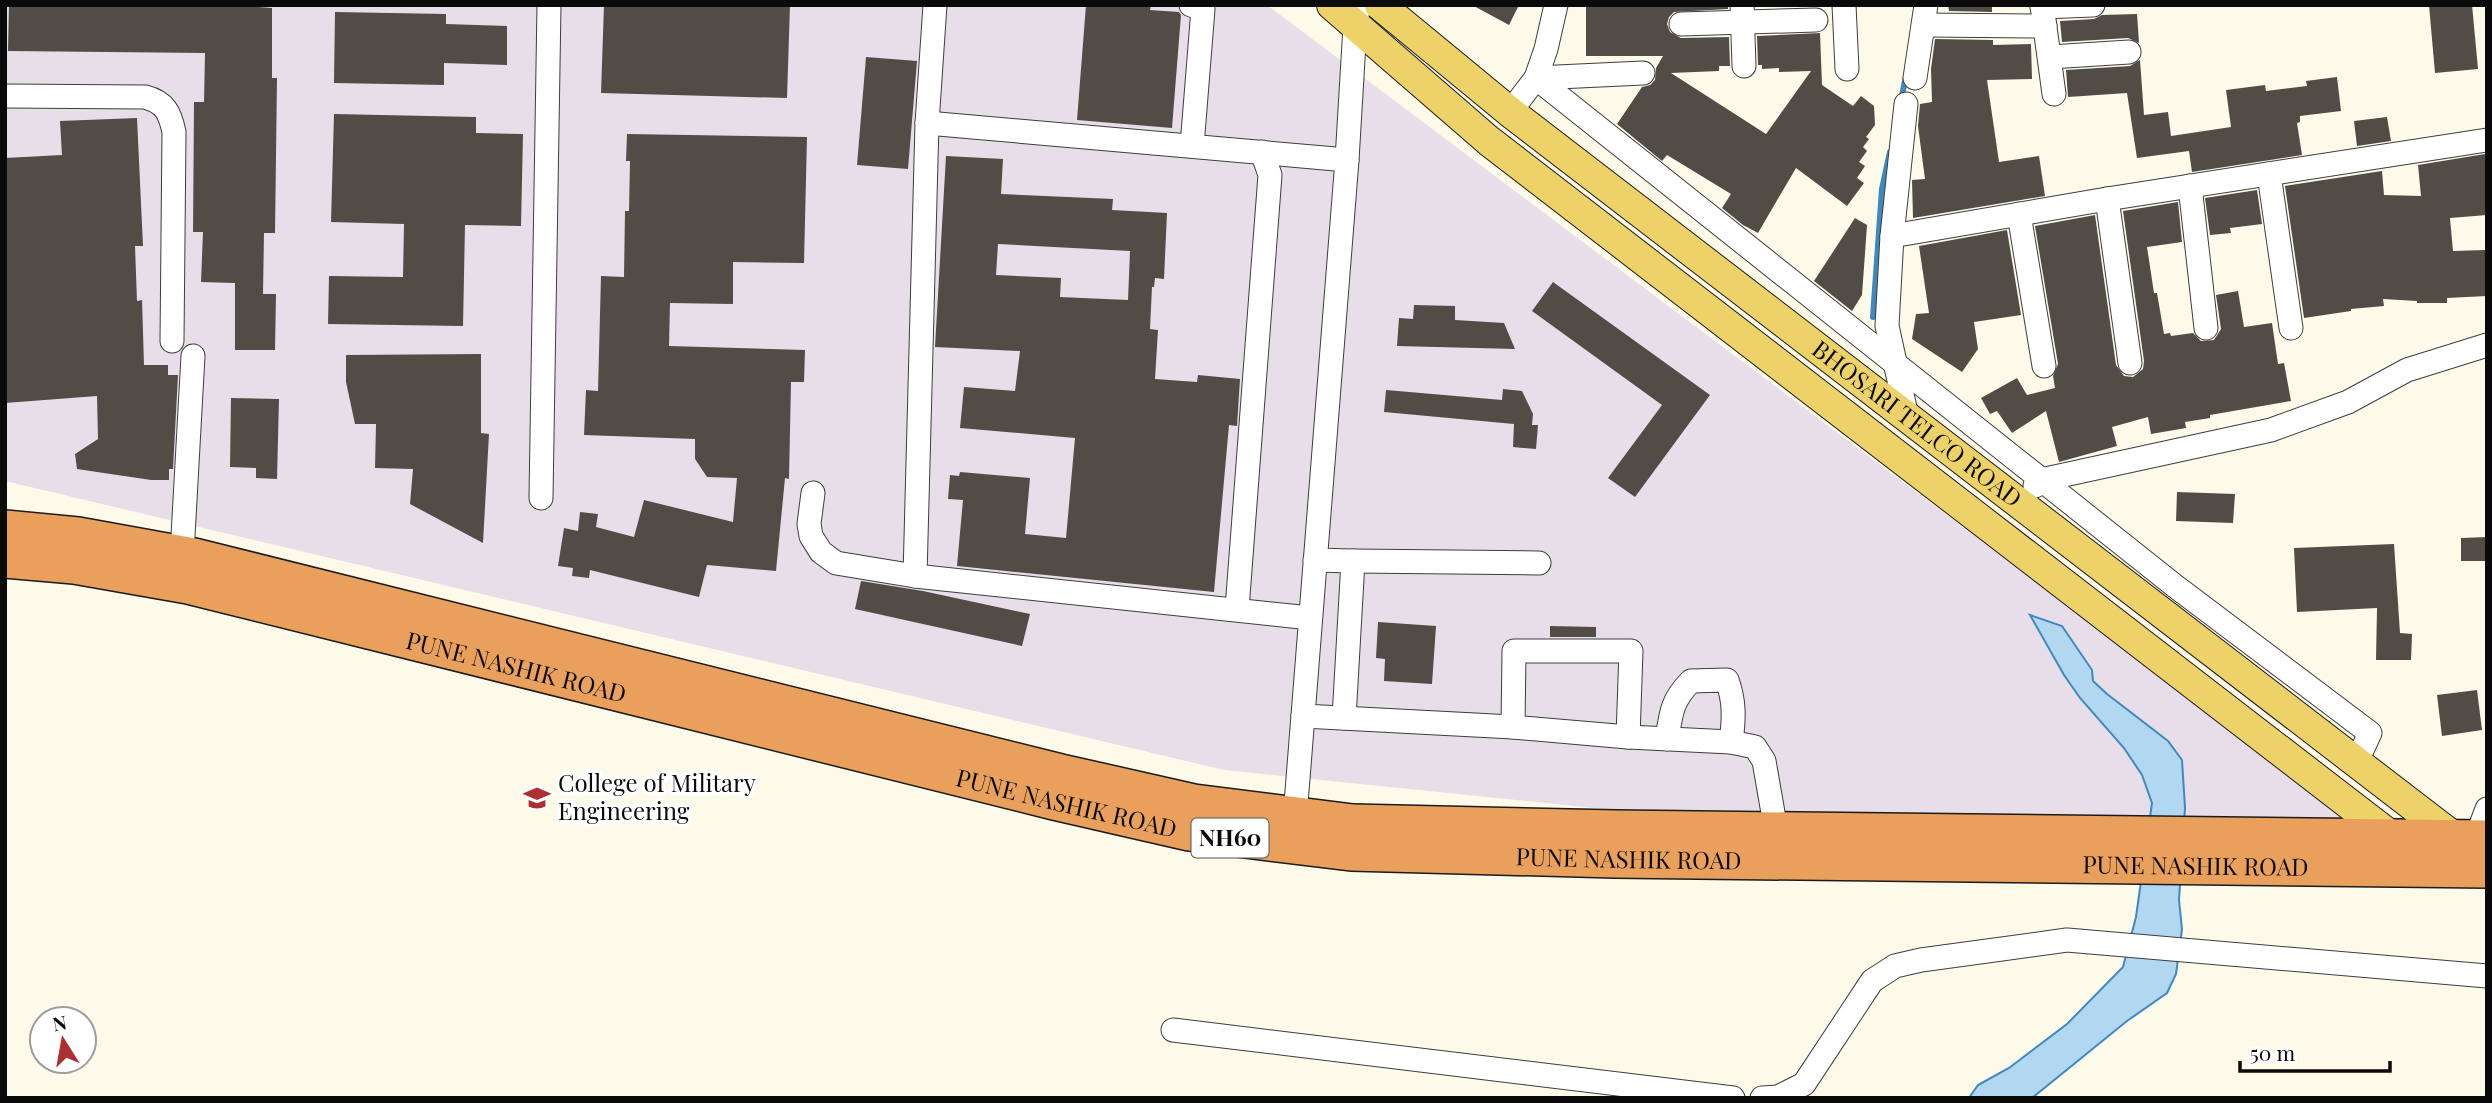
<svg xmlns="http://www.w3.org/2000/svg" width="2492" height="1103" viewBox="0 0 2492 1103" font-family="'Playfair Display',serif">
<rect width="100%" height="100%" fill="#fdfae9"/>
<!-- industrial -->
<path fill="#e8dee9" d="M5 5H1267L2356 822 1604 809 1224 770 5 481Z"/>
<!-- water -->
<path fill="#b2d7f0" stroke="#3f89c1" stroke-width="2" d="M2030 615 2062 626 2092 670 2093 681 2107 694 2168 741 2182 760 2185 808 2179 900 2182 929 2176 974 2167 993 2127 1021 2032 1098H1969L1978 1085 2009 1068 2067 1024 2123 967 2136 917 2152 803 2142 775 2124 748 2080 698 2064 675Z"/>
<g fill="none" stroke-linecap="round" stroke-linejoin="round">
<!-- stream -->
<g stroke="#3f89c1" stroke-width="6">
<path d="M1901 100 1906 76"/>
<path d="M1873 317 1882 189 1890 152"/>
</g>
</g>
<!-- building -->
<g fill="#524c47" fill-rule="evenodd">
<path d="M9 5H258V7L272 8V78H277L275 233H264L263 294H276L275 350H235V283L201 282 203 232H193L194 102H204L205 53 8 51Z"/>
<path d="M604 5H790L787 98 601 93Z"/>
<path d="M1086 5H1151L1150 10 1179 12 1181 15 1172 128 1077 120Z"/>
<path d="M1472 5H1519L1509 25Z"/>
<path d="M1586 5H1645V7L1728 5V9L1674 12 1669 17 1667 24 1670 32 1681 38 1729 37 1730 66H1719V71L1671 73 1766 134 1811 71 1779 72V68L1762 69V65H1758L1757 36 1820 33 1822 85 1853 106 1861 96 1874 106 1875 125 1866 137 1869 139 1863 147 1867 151 1859 162 1865 166 1857 178 1864 183 1847 206 1796 168 1758 233 1743 225 1722 208 1731 194 1667 155 1662 161 1617 124 1642 87 1650 85 1655 80 1656 68 1663 56H1586Z"/>
<path d="M1948 5H1992V12L1949 11Z"/>
<path d="M2429 5H2472L2478 69 2435 73Z"/>
<path d="M335 12 446 14V24L507 26V65L444 63V85L334 83Z"/>
<path d="M2137 14 2139 43 2128 38 2062 42 2060 21 2094 19 2102 15Z"/>
<path d="M1935 39 1993 40V45L2031 44 2032 79 1987 80 1999 162 2039 156 2045 196 1913 218 1912 180 1925 179 1918 126 1920 104 1932 102 1931 69Z"/>
<path d="M866 57 917 61 908 169 857 165Z"/>
<path d="M2140 60 2144 115 2168 112 2171 136 2231 127 2226 90 2265 85 2266 91 2307 86 2306 81 2337 77 2341 111 2300 116V122L2297 123 2302 155 2192 172 2189 151 2137 158 2127 93 2068 97 2066 70 2130 66Z"/>
<path d="M334 114 476 117V133L523 134 521 226 465 225 463 326 328 324 329 276 403 277 404 224 331 222Z"/>
<path d="M2387 117 2391 141 2357 146 2354 121Z"/>
<path d="M137 118 143 246H135L137 301 142 300 144 365H168V375H178L173 469H169V480H151L77 469 75 454 98 439 97 396 5 403V158L62 155 60 121Z"/>
<path d="M627 134 807 137 804 263 733 262V304L670 303 669 346 805 350 804 382H791L789 479 785 478 776 571 707 565 699 597 590 570 589 578 572 576 573 568 558 566 564 528 578 531 580 512 598 514 596 527 634 537 644 500 733 522 737 478 707 477 695 459V439L584 435 586 390 598 391 601 276 624 277 625 211H629L630 161H626Z"/>
<path d="M2485 154 2487 215 2450 218 2453 251 2485 250 2487 296 2447 298V303H2417V301L2383 299 2384 306 2351 309V311L2304 318 2285 186 2382 171 2384 195 2421 196 2418 165Z"/>
<path d="M946 156 1003 159 1001 194 1113 199 1112 210 1167 213 1164 279 1155 278 1154 287H1152L1150 329 1158 330 1155 379 1197 382 1198 375 1240 379 1237 426 1229 425 1214 592 957 566 963 500 948 499 950 475 959 476 960 472 1030 478 1025 534 1066 538 1075 438 960 428 964 387 1015 391 1020 351 935 347ZM998 244 1130 251 1128 300 1060 297 1061 278 996 275Z"/>
<path d="M2257 190 2262 224 2230 228 2231 233 2210 235 2205 198Z"/>
<path d="M2178 202 2182 242 2147 247 2154 293H2157L2164 334 2170 333 2171 336 2193 333 2201 341 2214 340 2221 329 2216 295 2238 291 2244 327 2272 323 2278 364 2284 363 2291 401 2210 415V418L2185 422 2186 428 2151 434 2148 417 2112 427 2117 446 2059 462 2046 411 2012 433 1997 411 1990 414 1981 398 2017 378 2027 395 2055 388 2053 376 2058 364 2035 226 2095 215 2116 365 2124 376 2133 377 2143 369 2144 361 2123 211Z"/>
<path d="M1855 218 1867 225 1862 295 1852 311 1814 281Z"/>
<path d="M2007 230 2021 315 1974 322 1978 349 1962 372 1912 339 1916 314 1929 313 1919 246Z"/>
<path d="M1553 282 1710 395 1635 497 1608 478 1662 405 1532 311Z"/>
<path d="M1414 305 1455 306V320L1504 323 1515 349 1397 346 1399 318 1413 319Z"/>
<path d="M481 354V433L489 434 483 543 410 504 413 469 375 468 376 424H355L346 382V355Z"/>
<path d="M1503 389 1522 391 1533 414 1532 425H1538L1536 449 1513 447 1514 424 1384 412 1386 390 1502 400Z"/>
<path d="M231 398 279 399 277 479 256 478V468L230 467Z"/>
<path d="M2177 492 2235 494 2233 523 2176 521Z"/>
<path d="M2487 537V561H2461V538Z"/>
<path d="M2394 544 2400 633 2412 634 2411 660H2376L2377 608 2297 612 2294 548Z"/>
<path d="M861 581 923 591 1030 614 1022 646 855 609Z"/>
<path d="M1378 622 1436 626 1432 684 1384 681 1385 659 1376 658Z"/>
<path d="M1550 626 1596 627V637H1550Z"/>
<path d="M2477 690 2482 730 2442 736 2437 695Z"/>
</g>
<g fill="none" stroke-linecap="round" stroke-linejoin="round">
<!-- minor casing -->
<g stroke="#3d3d3d" stroke-width="25">
<g id="minor">
<path d="M1191 5 1203 9 1192 146"/>
<path d="M1742 5 1744 66"/>
<path d="M1844 5 1847 69"/>
<path d="M2042 5 2054 94"/>
<path d="M2042 7 2093 5"/>
<path d="M1681 24 1816 20"/>
<path d="M1924 25 2045 26"/>
<path d="M2050 57 2129 52"/>
<path d="M1536 78 2175 586 2370 733 2356 763"/>
<path d="M1536 78 1643 73"/>
<path d="M1915 78 1926 5"/>
<path d="M5 96 145 97C165 102 170 113 174 132L172 341"/>
<path d="M1906 104 1892 236 1887 326 1907 417"/>
<path d="M1510 112 1536 78 1546 49 1556 5"/>
<path d="M927 123 1347 160"/>
<path d="M2269 174 2291 328"/>
<path d="M2190 186 2206 328"/>
<path d="M2107 199 2130 363"/>
<path d="M2019 214 2044 366"/>
<path d="M1892 236 2107 199 2487 140"/>
<path d="M2035 486 2041 480 2271 430 2348 402 2407 370 2487 345"/>
<path d="M813 493 809 524 811 536 821 552 836 563 915 576 1310 618"/>
<path d="M541 498 549 5"/>
<path d="M182 554 193 356"/>
<path d="M1315 560 1353 561 1344 718"/>
<path d="M1353 561 1539 563"/>
<path d="M915 576 927 123 935 5"/>
<path d="M1237 609 1270 175 1262 152"/>
<path d="M1303 716 1513 727 1628 737 1731 742 1755 747 1764 761 1776 830"/>
<path d="M1513 727 1514 651H1631L1628 737"/>
<path d="M1667 739C1671 712 1672 700 1691 681L1727 680C1735 702 1734 719 1731 742"/>
<path d="M1294 829 1347 160 1355 26 1359 5"/>
<path d="M2476 838 2487 809"/>
<path d="M1173 1030 1733 1098"/>
<path d="M1762 1098 1778 1097 1804 1084 1872 981 1895 966 1921 960 2067 940 2487 976"/>
</g>
</g>
<!-- major casing -->
<g stroke="#1b1b1b" stroke-width="32">
<g id="major">
<path d="M1332 5 1489 141 2392 837"/>
<path id="s1" d="M1380 5 1510 112 2455 838"/>
</g>
</g>
<!-- highway casing -->
<g stroke="#1b1b1b" stroke-width="38">
<g id="highway">
<path d="M5 528 78 535 194 556 1061 772 1194 802 1353 822 1616 828 2487 838"/>
<path id="s2" d="M5 560 74 566 188 586 1054 802 1189 833 1351 853 1615 860 2487 870"/>
</g>
</g>
<!-- minor -->
<use href="#minor" stroke="#fff" stroke-width="23"/>
<!-- major -->
<use href="#major" stroke="#edd169" stroke-width="30"/>
<!-- highway -->
<use href="#highway" stroke="#e8a05c" stroke-width="35"/>
</g>
<!-- icons -->
<defs>
<g id="university-bare" transform="scale(2.1)"><path d="M0-5L7-2L0 1L-7-2ZM-4 1L0 2.5L4 1V4Q0 6-4 4Z" fill="#ad2f31" stroke="#fff" stroke-width="2.5" paint-order="stroke"/></g>
</defs>
<g fill-rule="evenodd">
<use href="#university-bare" x="537" y="798"/>
</g>
<g text-anchor="middle" stroke-width="7" stroke-linejoin="round" paint-order="stroke">
<!-- shield labels -->
<rect fill="#fff" stroke="#545454" stroke-width="2" x="1191.5" y="818.5" width="77" height="39" rx="5"/>
<g font-size="23" font-weight="bold" fill="#0a0a0a">
<text x="1230" y="846">NH60</text>
</g>
<!-- street labels -->
<g font-size="24" fill="#0a0a0a" stroke="#fff">
<text dy="8" stroke="none"><textPath href="#s1" startOffset="681">BHOSARI TELCO ROAD</textPath></text>
<text dy="8" stroke="none"><textPath href="#s2" startOffset="523">PUNE NASHIK ROAD</textPath></text>
<text dy="8" stroke="none"><textPath href="#s2" startOffset="1090">PUNE NASHIK ROAD</textPath></text>
<text dy="8" stroke="none"><textPath href="#s2" startOffset="1657">PUNE NASHIK ROAD</textPath></text>
<text dy="8" stroke="none"><textPath href="#s2" startOffset="2224">PUNE NASHIK ROAD</textPath></text>
</g>
<!-- poi labels -->
<g font-size="24" fill="#0a0a0a" stroke="#fff" text-anchor="start">
<text x="558" y="792">College of Military<tspan x="558" dy="28">Engineering</tspan></text>
</g>
</g>
<!-- border -->
<rect width="2492" height="1103" fill="none" stroke="#0a0a0a" stroke-width="14"/>
<!-- north arrow -->
<g transform="translate(63 1040) rotate(349)"><circle r="33" fill="#ffffff" stroke="#9d9d9d" stroke-width="2"/>
<path d="M0-5L12 26L0 18L-12 26Z" fill="#ad2f31"/>
<text y="-10" font-size="19" font-weight="bold" text-anchor="middle" fill="#0a0a0a">N</text>
</g>
<!-- scale -->
<path d="M2240 1061v10h150v-10" fill="none" stroke="#0a0a0a" stroke-width="3.5"/>
<text x="2250" y="1061" font-size="21" fill="#0a0a0a" stroke="#ffffff" stroke-width="5" paint-order="stroke">50 m</text>
</svg>
